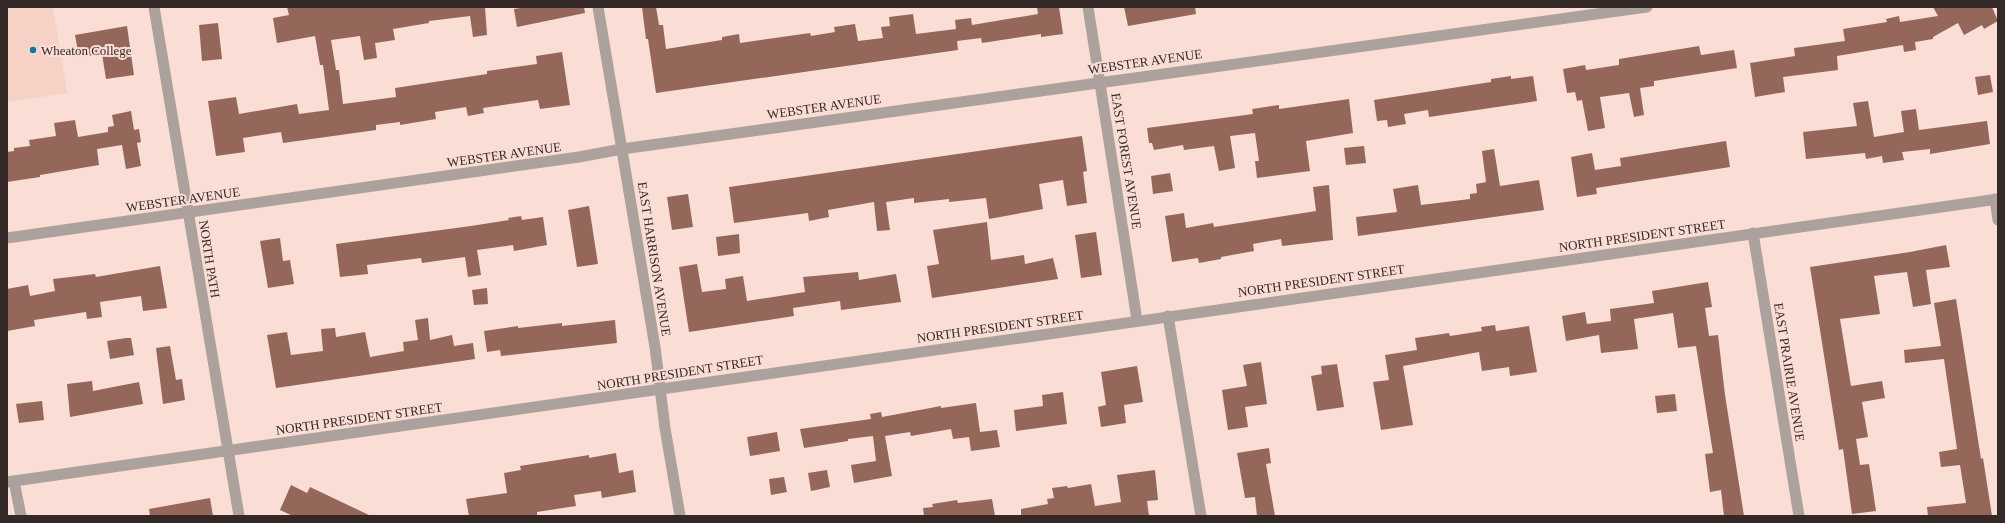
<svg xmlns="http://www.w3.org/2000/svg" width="2005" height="523" viewBox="0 0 2005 523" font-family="'Times New Roman',serif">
<rect width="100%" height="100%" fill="#faddd5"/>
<!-- built -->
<path fill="#f6d1c6" d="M7 7H53L67 93 7 102Z"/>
<!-- building -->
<g fill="#95675a">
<path d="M287 7H485L487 35 473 37 470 16 429 21V23L393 29 395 40 375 43 377 58 364 60 360 36 331 40 336 70H339L343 104 396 97 395 88 487 74V71L537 64 536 56 562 52 570 105 540 109 538 100 483 108 484 113 468 116 466 107 435 112 436 119 400 125V122L376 125V130L283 143 281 132 243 138 245 152 216 156 208 101 236 97 239 114 297 104 299 114 329 110 323 65H320L315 36 277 43 273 18 289 15Z"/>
<path d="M528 7H584L585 13 517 27 514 9Z"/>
<path d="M642 7H656L659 25H663L666 49 722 40V37L739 34 740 43 810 33 811 36 835 32 834 27 855 24 858 41 883 38 881 27 890 26 889 17 913 14 916 34 956 29 955 20 971 18 972 25 1038 14 1037 7H1059L1063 34 1041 37V34L982 43 981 38 957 41 958 50 656 93 648 39H646Z"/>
<path d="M1124 7H1195L1196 14 1128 26Z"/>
<path d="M1933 7H1992L1998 21 1984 29 1982 25 1964 35 1958 23 1933 37V39L1915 42 1916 50 1904 52 1903 45 1837 56 1838 70 1783 77 1785 92 1755 97 1750 63 1795 56 1794 48 1845 41 1843 29 1887 22 1886 19 1899 16 1900 22 1938 16Z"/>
<path d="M218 23 222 59 202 61 199 25Z"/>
<path d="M127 26 134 75 106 79 102 54 79 57 75 35Z"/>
<path d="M1699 46 1701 55 1734 50 1737 68 1654 81V86L1640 88 1644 115 1634 117 1629 93 1600 97 1605 128 1588 131 1582 100 1577 101 1575 92 1567 93 1563 69 1585 65 1586 70 1619 65V59Z"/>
<path d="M1990 75 1993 92 1978 95 1975 77Z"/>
<path d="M1511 76V79L1533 76 1537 101 1429 117 1428 110 1404 114 1406 124 1388 127 1387 120 1377 121 1374 100 1491 82V79Z"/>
<path d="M1349 99 1353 133 1306 141 1310 171 1257 178 1255 161H1259L1255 133 1230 136 1235 168 1219 171 1214 146 1184 150 1183 145 1154 150 1152 143H1149L1147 128 1253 114 1252 109 1279 105V109Z"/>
<path d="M1868 101 1874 137 1904 132 1901 111 1916 109 1919 130 1987 121 1990 144 1930 154V149L1902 152 1904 160 1883 163 1882 156 1866 159 1865 153 1806 159 1803 132 1857 126 1853 103Z"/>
<path d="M131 111 134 130 139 129 141 142 137 143 141 166 126 169 122 145 97 149 99 165 40 175V177L7 182V152L14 151V148L30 146 29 140 56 136 54 123 75 120 78 137 108 132V127L114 126 112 115Z"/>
<path d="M1082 136 1087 171 1083 172 1087 203 1067 206 1063 180 1039 184 1043 209 989 219 986 198 949 202V199L914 203V198L886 202 890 230 877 231 874 202 828 210 829 217 809 221 808 213 734 223 729 187Z"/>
<path d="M1726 141 1730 167 1596 188 1597 194 1577 197 1571 157 1592 153 1595 170 1621 166 1620 158Z"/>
<path d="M1364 146 1366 163 1346 165 1344 148Z"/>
<path d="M1494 149 1500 186 1539 180 1544 210 1358 236 1356 217 1397 212 1393 189 1418 185 1421 205 1470 199V194L1477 193 1476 184 1486 182 1482 151Z"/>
<path d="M1170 173 1173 191 1153 194 1151 176Z"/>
<path d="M1329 185 1333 240 1282 246 1281 239 1253 244 1254 251 1221 257V259L1199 263 1198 258 1172 262 1165 216 1184 213 1186 228 1213 223 1214 227 1316 211 1313 187Z"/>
<path d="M688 194 693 227 672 230 667 197Z"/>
<path d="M589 206 598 264 577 267 568 210Z"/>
<path d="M521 216 522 220 543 217 547 245 514 251 513 245 477 250 481 275 468 277 465 257 422 263 421 258 367 265 368 274 340 277 336 244 471 226 509 220 508 218Z"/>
<path d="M987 222 991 260 1024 255 1025 264 1053 258 1058 279 932 298 927 266 939 264 933 230Z"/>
<path d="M1096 232 1102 275 1081 278 1075 235Z"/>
<path d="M739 234 740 253 718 256 716 237Z"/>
<path d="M280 238 283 261 290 260 294 284 268 288 260 241Z"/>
<path d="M1946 245 1950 267 1926 270 1931 304 1913 307 1907 272 1874 276 1880 314 1840 319 1851 386 1882 381 1885 398 1862 402 1868 437 1856 439 1860 465 1869 464 1876 511 1852 514 1843 449 1839 450 1810 267 1910 252Z"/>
<path d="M697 264 702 292 726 289 725 279 743 276 747 301 805 292 803 277 858 272 859 280 896 274 901 302 841 310 840 301 793 308 794 316 689 332 679 267Z"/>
<path d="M160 266 167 308 143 311 141 296 100 302 102 317 87 319 86 312 34 320 35 326 7 331V289L28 285 30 296 55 291 53 279 95 274 96 277Z"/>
<path d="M1708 282 1712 307 1705 308 1709 336 1718 335 1725 395 1744 516H1724L1721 490 1710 492 1705 454 1713 453 1696 346 1678 348 1673 313 1634 319 1638 349 1601 353 1599 335 1566 341 1562 316 1585 312 1587 324 1611 321 1610 309 1654 303 1652 291Z"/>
<path d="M487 288 488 304 474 305 472 290Z"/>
<path d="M1956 299 1981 459 1983 458 1992 516H1928L1927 507 1966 503 1960 465 1941 467 1939 452 1957 449 1944 359 1905 363 1904 350 1941 346 1934 303Z"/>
<path d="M428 318 430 340 452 335 454 346 473 343 475 359 276 388 267 335 287 332 291 355 323 351 321 329 335 328 336 337 365 332 370 357 404 351 403 342 418 340 415 320Z"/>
<path d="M615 320 617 343 501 356 500 350 487 352 484 331 518 326V328L562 323V326Z"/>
<path d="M1495 325 1496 331 1529 326 1537 372 1510 376 1509 367 1482 371 1479 352 1403 366 1413 425 1381 430 1373 382 1389 380 1385 355 1417 350 1415 338 1449 333 1450 336 1482 331 1481 327Z"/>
<path d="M126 338H131L134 355 110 359 107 341Z"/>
<path d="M170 346 176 380 182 379 185 400 163 404 156 348Z"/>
<path d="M1261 362 1267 404 1245 407 1248 427 1228 430 1222 390 1247 386 1243 365Z"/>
<path d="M1337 364 1344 407 1317 411 1311 376 1322 374 1321 366Z"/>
<path d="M1137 366 1143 402 1124 405 1126 423 1101 427 1098 407 1106 405 1101 372Z"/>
<path d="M92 381 93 391 139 382 143 404 70 417 67 384Z"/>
<path d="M1063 392 1067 424 1016 431 1014 410 1043 406 1042 395Z"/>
<path d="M1675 394 1677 411 1657 413 1655 396Z"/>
<path d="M42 401 44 420 19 423 16 404Z"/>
<path d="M976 403 980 432 997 430 1000 447 971 451 969 437 953 439 951 429 911 436 910 432 885 436 892 476 854 483 851 465 876 461 873 436 848 439V441L804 448 800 429 871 419 870 414 881 412 882 417 941 406V408Z"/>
<path d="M777 432 780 451 750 456 747 437Z"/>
<path d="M1269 448 1271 463 1266 464 1275 516H1257L1255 497 1245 498 1237 453Z"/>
<path d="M616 453 619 473 633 470 636 492 602 498 601 491 574 495 576 506 537 512V516H469L466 499 507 493 504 473 521 470 520 466 589 455V458Z"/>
<path d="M827 470 830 487 811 491 808 473Z"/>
<path d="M1155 470 1158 500 1147 501 1149 516H1021V509L1048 504 1047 499 1054 498 1052 488 1067 486 1068 488 1091 484 1095 506 1121 502 1117 475Z"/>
<path d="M784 477 787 492 771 495 769 479Z"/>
<path d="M291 485 307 493 310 487 371 516H293L280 510Z"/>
<path d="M210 498 213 516H150L149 509Z"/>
<path d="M992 499 995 516H924L923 508 933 507 932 504 957 500 958 503Z"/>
</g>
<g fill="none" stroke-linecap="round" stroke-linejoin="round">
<!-- minor -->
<g stroke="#ada19d" stroke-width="11">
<path d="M154 7 239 516"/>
<path d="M598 7 655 347 665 428 680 516"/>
<path d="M1088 7 1137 320"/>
<path d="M1995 199 1998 220"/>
<path d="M1753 233 1799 516"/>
<path d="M7 238 579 157 622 149 1647 7"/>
<path d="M1168 316 1201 516"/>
<path d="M14 481 21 516"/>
<path d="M7 482 1998 199"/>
</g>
</g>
<!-- markers -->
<circle fill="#1276a2" stroke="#faddd5" stroke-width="1.5" cx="33" cy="50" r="4"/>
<g text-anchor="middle" stroke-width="4" stroke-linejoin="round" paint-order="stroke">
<!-- poi labels -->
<g font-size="13" fill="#342926" stroke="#faddd5" text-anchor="start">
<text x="41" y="55">Wheaton College</text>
</g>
<!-- street labels -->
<g font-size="13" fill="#342926" stroke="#faddd5">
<text transform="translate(1145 61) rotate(-8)" y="5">WEBSTER AVENUE</text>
<text transform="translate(824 106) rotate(-8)" y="5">WEBSTER AVENUE</text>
<text transform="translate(504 154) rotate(-8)" y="5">WEBSTER AVENUE</text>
<text transform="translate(1127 161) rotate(81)" y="5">EAST FOREST AVENUE</text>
<text transform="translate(183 199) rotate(-8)" y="5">WEBSTER AVENUE</text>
<text transform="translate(1642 235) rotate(-8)" y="5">NORTH PRESIDENT STREET</text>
<text transform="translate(210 259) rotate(81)" y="5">NORTH PATH</text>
<text transform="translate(655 259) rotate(81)" y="5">EAST HARRISON AVENUE</text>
<text transform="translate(1321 280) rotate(-8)" y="5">NORTH PRESIDENT STREET</text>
<text transform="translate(1000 326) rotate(-8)" y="5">NORTH PRESIDENT STREET</text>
<text transform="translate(680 372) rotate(-9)" y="5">NORTH PRESIDENT STREET</text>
<text transform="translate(1790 372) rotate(81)" y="5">EAST PRAIRIE AVENUE</text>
<text transform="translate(359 418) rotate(-8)" y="5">NORTH PRESIDENT STREET</text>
</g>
</g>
<!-- border -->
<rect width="2005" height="523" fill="none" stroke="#342926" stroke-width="16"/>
</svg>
